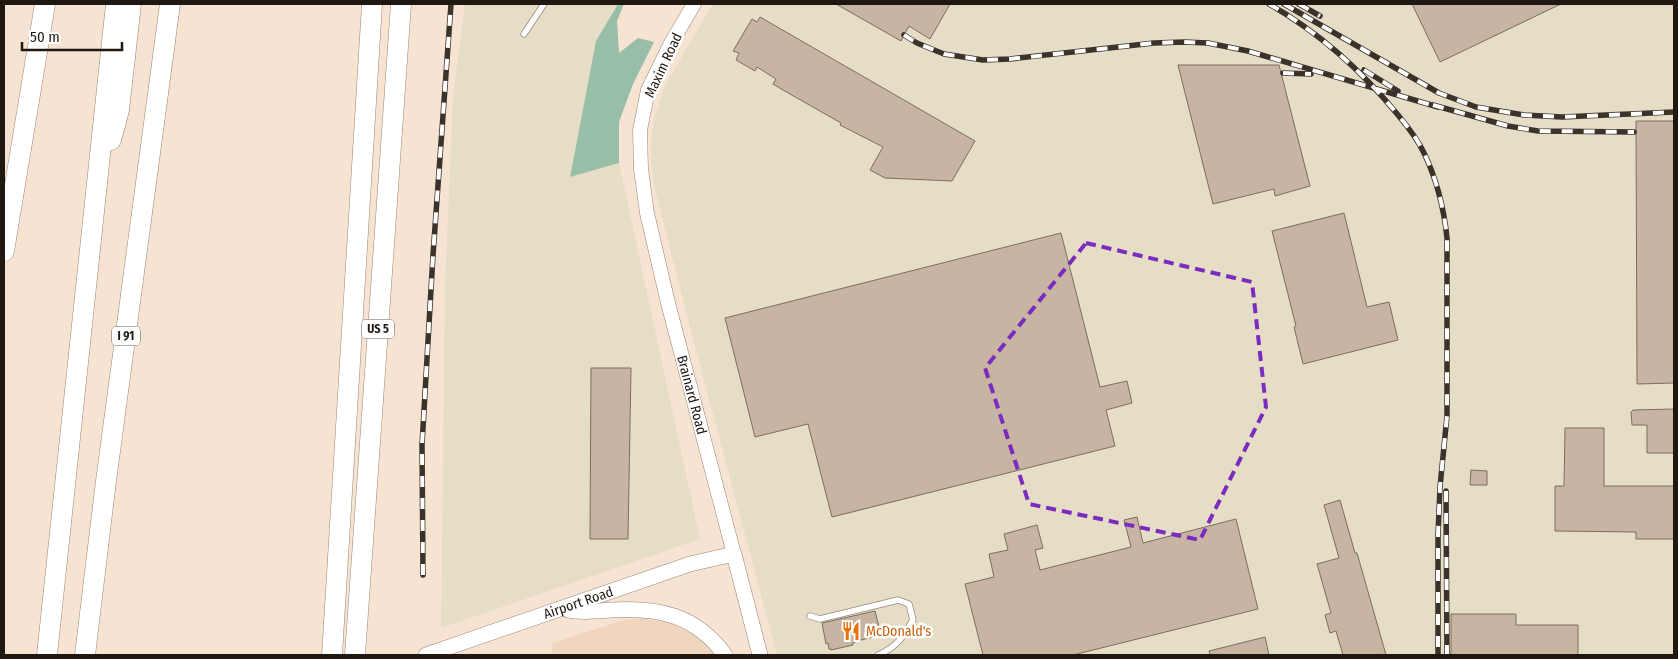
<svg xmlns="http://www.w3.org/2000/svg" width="1678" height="659" viewBox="0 0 1678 659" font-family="'Fira Sans Condensed',sans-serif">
<rect width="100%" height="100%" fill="#f7e3d1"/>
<!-- built -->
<path fill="#f0d6bf" d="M643 618 672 624 701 638 715 655H551L553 643 624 620Z"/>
<!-- industrial -->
<g fill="#e6ddc7">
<path d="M465 4H618L596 41 570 177 619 163 700 539 441 628 445 290 453 96Z"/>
<path d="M713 4H1674V655H777L693 339 655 189 651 162V141L654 120 665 85Z"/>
</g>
<!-- green -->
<path fill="#99bea8" d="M618 4H624L617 21 619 53 638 38 654 42 633 84 619 122V163L570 177 596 41Z"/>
<!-- building -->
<g fill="#c7b4a3" stroke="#7e6d5d">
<path d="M836 4H950L930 39 909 26 901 41Z"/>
<path d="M1412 4H1561L1440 62Z"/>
<path d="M760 17 975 141 952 181 885 178 870 170 883 147 840 125 841 123 783 90 773 84 776 79 757 67 755 71 736 60 739 53 733 51 752 19 757 22Z"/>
<path d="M1178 65H1279L1310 186 1275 196 1274 189 1213 204Z"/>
<path d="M1636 121H1674V383L1637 384Z"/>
<path d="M1344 213 1367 307 1389 302 1398 340 1303 364 1294 327 1296 326 1272 231Z"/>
<path d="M1061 233 1100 387 1127 381 1132 403 1106 410 1115 446 832 517 808 424 755 437 725 318Z"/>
<path d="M591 368H631L628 539H590Z"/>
<path d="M1674 409V453H1647V425H1632L1631 412 1633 410Z"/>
<path d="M1565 428H1604V486H1674V539H1636V532L1555 531V486H1564Z"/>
<path d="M1471 470 1487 471V485H1470Z"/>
<path d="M1340 500 1355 553H1357L1386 655H1343L1336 631 1330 633 1325 615 1331 613 1317 564 1339 558 1324 505Z"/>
<path d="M1137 517 1143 543 1236 519 1258 609 1073 655H983L965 584 994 577 989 554 1008 550 1004 534 1037 525 1043 548 1035 550 1040 570 1131 547 1124 520Z"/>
<path d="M875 611 881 635 857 641 853 643V645L831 650V649H829L828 643 826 644 822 623Z"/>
<path d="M1451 614H1516V625H1578V655H1451Z"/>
<path d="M1265 637 1269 655H1210L1209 651Z"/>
</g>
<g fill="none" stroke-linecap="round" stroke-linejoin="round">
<!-- service casing -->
<g stroke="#988676" stroke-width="7">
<g id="service">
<path d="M524 34 544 4"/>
<path d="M810 616 820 619 898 600 909 604 913 620C903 637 897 647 878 655"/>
</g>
</g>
<!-- tertiary casing -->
<g stroke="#988676" stroke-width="15">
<g id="tertiary">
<path id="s1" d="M694 4 670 45 648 90 640 130 641 169 647 213 668 303 734 554"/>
</g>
</g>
<!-- secondary casing -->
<g stroke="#988676" stroke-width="16">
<g id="secondary">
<path d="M568 610C583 613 596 611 611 610 658 607 696 615 725 655"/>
<path id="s2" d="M426 655 690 564 734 554 760 655"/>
</g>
</g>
<!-- motorway casing -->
<g stroke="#988676" stroke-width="21">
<g id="motorway">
<path d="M111 140 119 110 131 4"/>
<path d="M4 251 45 4"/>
<path d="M47 655 116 4"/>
<path d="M85 655 106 481 170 4"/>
<path d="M332 655 372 4"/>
<path d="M355 655 401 4"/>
</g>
</g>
<!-- service -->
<use href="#service" stroke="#fff" stroke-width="5.5"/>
<!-- tertiary -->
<use href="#tertiary" stroke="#fff" stroke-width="14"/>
<!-- secondary -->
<use href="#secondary" stroke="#fff" stroke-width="15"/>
<!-- motorway -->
<use href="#motorway" stroke="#fff" stroke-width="20"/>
<!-- rail casing -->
<g stroke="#3b322a" stroke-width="5.5">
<g id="rail">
<path d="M1269 4C1318 32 1362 71 1398 115 1408 127 1418 140 1424 153 1437 180 1444 209 1447 238V416L1440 487 1438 535V655"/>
<path d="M1284 4 1439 93 1476 107 1524 115 1562 117 1674 112"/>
<path d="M1299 4 1320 16"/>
<path d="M904 35 917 43 944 54 983 60 1010 59 1154 43 1184 42 1208 43 1248 51 1438 107"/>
<path d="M1364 70 1398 91"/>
<path d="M1283 73 1311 74"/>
<path d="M1433 105 1508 126 1538 131 1634 132"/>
<path d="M1446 491 1447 655"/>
<path d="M423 575 422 445 433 255 451 4"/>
</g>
</g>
<!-- rail -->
<use href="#rail" stroke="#fff" stroke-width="4" stroke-dasharray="11" stroke-linecap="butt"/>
</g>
<!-- marked area -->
<path fill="none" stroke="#7b2cbf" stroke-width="4" stroke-dasharray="10 6" stroke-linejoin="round" d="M1086 243 1252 282 1266 407 1200 540 1029 504 985 368Z"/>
<!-- icons -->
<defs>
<g id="restaurant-bare" transform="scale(1.5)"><path d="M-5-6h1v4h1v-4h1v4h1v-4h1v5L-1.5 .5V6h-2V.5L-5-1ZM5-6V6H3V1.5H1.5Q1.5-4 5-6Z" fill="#e8710a" stroke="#fff" stroke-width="2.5" paint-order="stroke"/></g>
</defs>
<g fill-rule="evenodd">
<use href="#restaurant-bare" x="851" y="631"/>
</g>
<g text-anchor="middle" stroke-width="5" stroke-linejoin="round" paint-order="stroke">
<!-- shield labels -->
<g fill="#fff" stroke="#625d58" stroke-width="1">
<rect x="362" y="319.5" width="32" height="19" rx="4"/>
<rect x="112" y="326.5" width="28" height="19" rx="4"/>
</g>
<g font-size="12" font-weight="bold" fill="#1f1811">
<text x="378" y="333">US 5</text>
<text x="126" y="340">I 91</text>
</g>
<!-- street labels -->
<g font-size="14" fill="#1f1811" stroke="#fff">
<text transform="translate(663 65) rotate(-65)" y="5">Maxim Road</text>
<text dy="5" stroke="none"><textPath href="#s1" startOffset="409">Brainard Road</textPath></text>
<text dy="5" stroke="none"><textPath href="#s2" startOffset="161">Airport Road</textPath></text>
</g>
<!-- food labels -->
<g font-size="14" fill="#c56008" stroke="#fff" text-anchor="start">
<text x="866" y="636">McDonald's</text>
</g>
</g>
<!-- border -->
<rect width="1678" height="659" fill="none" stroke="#1f1811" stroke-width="10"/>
<!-- scale -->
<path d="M22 42v8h100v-8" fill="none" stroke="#1f1811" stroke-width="2.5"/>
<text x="30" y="42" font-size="15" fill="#1f1811" stroke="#ffffff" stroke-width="4" paint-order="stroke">50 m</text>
</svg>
